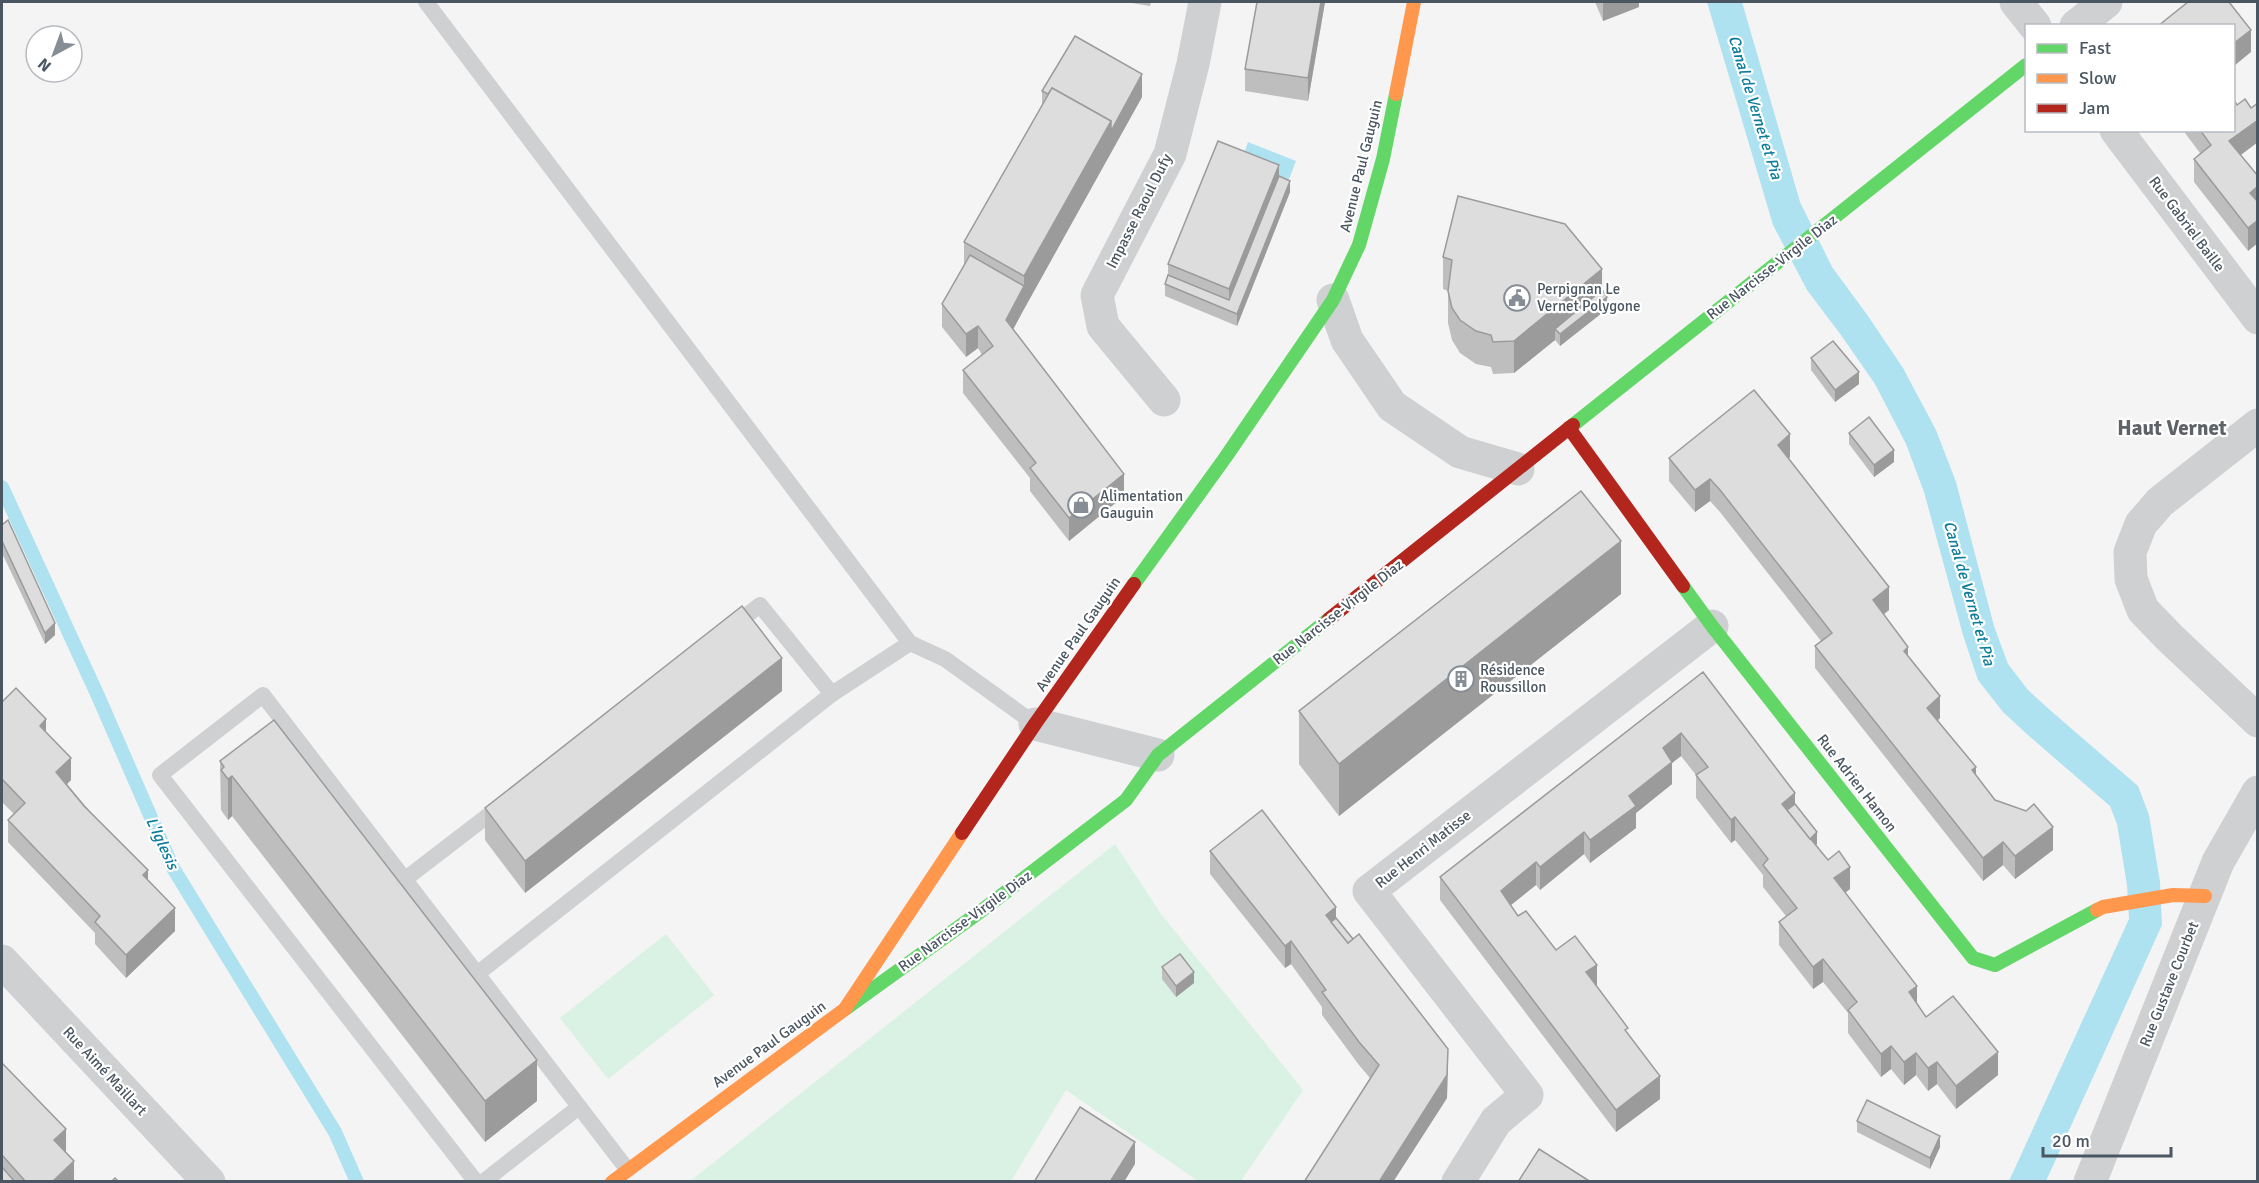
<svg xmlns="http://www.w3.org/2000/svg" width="2259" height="1183" viewBox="0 0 2259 1183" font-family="Signika,sans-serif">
<rect width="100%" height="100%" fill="#f4f4f4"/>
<!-- green -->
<g fill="#d9f2e3">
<path d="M1115 844 1161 914 1303 1090 1241 1181H1198L1066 1090 1011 1181 689 1182Z"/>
<path d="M666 934 714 995 608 1079 560 1018Z"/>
</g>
<!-- water -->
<g fill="#aee2f0">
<path d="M1707 2H1742L1800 202 1832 267 1868 316 1903 368 1936 430 1956 482 1994 626 2008 664 2028 690 2051 711 2138 786 2149 815 2160 882 2162 925 2046 1181H2009L2129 919 2127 885 2117 824 2110 806 2029 736 2003 712 1978 680 1963 635 1924 492 1906 444 1875 384 1841 335 1807 290 1773 225Z"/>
<path d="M1248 142 1296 161 1287 184 1240 166Z"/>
</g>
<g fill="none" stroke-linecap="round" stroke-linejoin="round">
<!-- stream -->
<path stroke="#aee2f0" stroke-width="14" d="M2 487 98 696 173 868 335 1132 357 1182"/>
<!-- lane -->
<g stroke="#ced0d2" stroke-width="16">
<path d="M426 2 910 643 945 659 1035 724"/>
<path d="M732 627 760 605 832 694"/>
<path d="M404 880 503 804"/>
<path d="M477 974 832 694 910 643"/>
<path d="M476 1182 160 775 263 695 627 1169"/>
<path d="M483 1182 579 1107"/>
</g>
<!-- street -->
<g stroke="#ced0d2" stroke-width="33">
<path d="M2016 2 2035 26"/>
<path d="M2076 26 2106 2"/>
<path d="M2116 130 2258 318"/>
<path d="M1333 300 1347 340 1392 406 1460 452 1518 469"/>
<path d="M1164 400 1103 326 1097 295 1170 154 1193 64 1205 2"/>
<path d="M2258 425 2160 502 2141 524 2130 552 2131 579 2143 610 2169 637 2258 721"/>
<path d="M1035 724 1158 755"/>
<path d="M2 961 209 1182"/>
<path d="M1458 1182 1496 1121 1527 1095 1369 891 1712 626"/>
<path d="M2090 1182 2218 862 2258 792"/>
</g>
<!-- fast -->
<g stroke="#63d668" stroke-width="14">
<path d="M1573 425 2026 65"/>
<path d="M1134 584 1225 458 1333 300 1359 245 1383 159 1396 94"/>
<path d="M1683 586 1712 626 1973 958 1995 965 2097 910"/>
<path d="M845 1009 981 911 1126 800 1158 755 1329 619"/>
</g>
<!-- slow -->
<g stroke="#ff974d" stroke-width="14">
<path d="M1396 94 1414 2"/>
<path d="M2097 910 2103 907 2173 895 2205 896"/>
<path d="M612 1182 845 1009 962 833"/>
</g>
<!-- jam -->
<g stroke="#b3261e" stroke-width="14">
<path d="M1569 428 1683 586"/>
<path d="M1329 619 1573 425"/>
<path d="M962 833 1035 724 1134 584"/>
</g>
</g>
<!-- wall -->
<g fill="#bebebf">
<path d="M1126 2H1151L1150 6Z"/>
<path d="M1257 2H1325L1308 101 1245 91V69Z"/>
<path d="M1595 2H1639V7L1603 21Z"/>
<path d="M1042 91 1142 97 1013 329 1124 496 1069 541 1030 491V478L963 393V370L982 355 978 348 966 357 942 327V304L964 265V242L1042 105Z"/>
<path d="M2237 105 2251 108 2240 155 2258 176 2248 251 2194 182V159L2200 153 2185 133V130H2234Z"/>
<path d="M1279 176 1290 192 1237 326 1165 296V284L1168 275V264Z"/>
<path d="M1443 257 1602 290 1607 309 1560 346 1555 340 1514 373 1493 374 1491 367 1476 364 1460 353 1452 340 1448 323V291L1443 289Z"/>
<path d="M1811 358 1859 384 1835 402 1811 370Z"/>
<path d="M1849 433 1894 462 1874 477 1849 444Z"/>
<path d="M1790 457 1788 459 1889 610 1884 614 1908 657 1940 718 1938 720 1976 775 1995 800 2053 850 2015 879 2003 865 1983 881 1815 668V646L1821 641 1720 512 1710 501 1695 512 1669 481V458Z"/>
<path d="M2 525 55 635 45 644 2 553Z"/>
<path d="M1621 594 1339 816 1299 764V711Z"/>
<path d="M1703 672 1795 804 1817 844 1816 845 1850 889 1845 893 1926 1017 1998 1075 1956 1109 1937 1084 1928 1091 1916 1075 1904 1085 1891 1069 1881 1077 1848 1033V1013L1823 982 1813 989 1779 945V922L1786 916 1763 887V875L1735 840 1731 843 1696 798V775L1681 756 1672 763V784L1636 813V828L1590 863 1584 854 1540 890 1536 885 1511 905 1518 916 1597 987 1628 1035 1660 1099 1616 1132 1440 900V877Z"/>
<path d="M782 691 525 893 485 840V808Z"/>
<path d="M2 702 46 732 71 780 67 784 148 880 175 931 126 978 95 944V933L8 842V820L14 814 2 802Z"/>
<path d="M220 761 537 1101 485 1142 232 816 228 820 221 810Z"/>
<path d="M1210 851 1336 918 1448 1072 1447 1098 1393 1182H1304L1370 1078 1359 1065 1322 1015V1007L1291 964 1285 968 1210 874Z"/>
<path d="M1162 967 1194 983 1176 997 1162 979Z"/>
<path d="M2 1063 66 1152 74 1182H2Z"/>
<path d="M1857 1121 1940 1147 1930 1169 1857 1132Z"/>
</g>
<!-- shaded-wall -->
<g fill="#9b9b9b">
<path d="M1321 2H1325L1308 101V78Z"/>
<path d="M1603 2H1639V7L1603 21Z"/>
<path d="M2251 30V52L2234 66V43Z"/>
<path d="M1142 74V97L1024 309V276L1111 121Z"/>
<path d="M2258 120V142L2229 164V141Z"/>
<path d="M1279 165V188L1229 312V289Z"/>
<path d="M1290 181V192L1237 326V314Z"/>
<path d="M2258 186V209L2250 193Z"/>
<path d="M2258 220V243L2248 251V228Z"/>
<path d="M1602 269V301L1607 297V309L1560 346V334L1555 329V340L1514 373V341Z"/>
<path d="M1024 286V309L1006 343V320Z"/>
<path d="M978 326V348L966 357V334Z"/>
<path d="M1859 372V384L1835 402V390Z"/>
<path d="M1790 434V457L1778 468V445Z"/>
<path d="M1894 450V462L1874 477V465Z"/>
<path d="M1124 474V496L1069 541V518Z"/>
<path d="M1710 479V501L1695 512V490Z"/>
<path d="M1621 541V594L1339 816V764Z"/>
<path d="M1889 587V610L1873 623V600Z"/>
<path d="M55 623V635L45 644V633Z"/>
<path d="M1908 647V670L1904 651Z"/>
<path d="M782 658V691L525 893V861Z"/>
<path d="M1940 696V718L1927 730V708Z"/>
<path d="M46 719V742L40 726Z"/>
<path d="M1681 733V756L1672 763V784L1636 813V828L1590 863V840L1629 796 1663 748Z"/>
<path d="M71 758V780L56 795V772Z"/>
<path d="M1976 767V789L1972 770Z"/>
<path d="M232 776V816L228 820V779Z"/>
<path d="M1795 793V815L1788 822 1782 804Z"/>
<path d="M1735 817V840L1731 843V820Z"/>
<path d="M2053 827V850L2015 879V856Z"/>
<path d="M1584 832V854L1540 890V867Z"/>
<path d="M1817 832V844L1805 855V843Z"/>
<path d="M2003 842V865L1983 881V858Z"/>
<path d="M1536 862V885L1501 913V891Z"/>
<path d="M1850 867V889L1834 901V878Z"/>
<path d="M148 870V893L143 875Z"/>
<path d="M1336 907V930L1326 915Z"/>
<path d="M175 908V931L126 978V955Z"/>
<path d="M1291 941V964L1285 968V946Z"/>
<path d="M1823 959V982L1813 989V967Z"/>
<path d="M1597 965V987L1586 972Z"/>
<path d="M1194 972V983L1176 997V986Z"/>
<path d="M1917 986V1008L1909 992Z"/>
<path d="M1891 1046V1069L1881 1077V1054Z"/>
<path d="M1448 1049 1447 1098 1393 1182H1379Z"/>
<path d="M1998 1052V1075L1956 1109V1086Z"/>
<path d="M1916 1053V1075L1904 1085V1062Z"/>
<path d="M537 1060V1101L485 1142V1101Z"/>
<path d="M1937 1062V1084L1928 1091V1068Z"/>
<path d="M1660 1076V1099L1616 1132V1110Z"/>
<path d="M66 1129V1152L54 1140Z"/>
<path d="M1940 1136V1147L1930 1169V1158Z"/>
<path d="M1135 1142V1164L1124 1182H1110Z"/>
<path d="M74 1161V1182H52Z"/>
</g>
<!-- building -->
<g fill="#ddddde" stroke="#9b9b9b" stroke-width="1.5">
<path d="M1257 2H1321L1308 78 1245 69Z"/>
<path d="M2188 2H2229L2251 30 2234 43V26H2158Z"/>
<path d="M1075 36 1142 74 1111 131V121L1052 88 1048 94 1042 91Z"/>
<path d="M1052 88 1111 121 1024 276 964 242Z"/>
<path d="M2245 99 2251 108 2258 103V120L2229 141 2258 176V186L2250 193 2258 202V220L2248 228 2194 159 2211 145 2200 130H2234V100L2237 105Z"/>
<path d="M1218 141 1279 165 1229 289 1168 264Z"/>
<path d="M1279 176 1290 181 1237 314 1165 284 1168 275 1229 300Z"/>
<path d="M1458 196 1565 224 1602 269 1514 341 1493 342 1491 335 1476 331 1460 320 1452 308 1448 291 1452 260 1443 257Z"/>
<path d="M970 255 1024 286 1006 320 1124 474 1069 518 1030 468 1036 463 963 370 993 346 978 326 966 334 942 304Z"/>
<path d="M1602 290 1607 297 1560 334 1555 329Z"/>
<path d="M1833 341 1859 372 1835 390 1811 358Z"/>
<path d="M1754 390 1790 434 1778 445 1889 587 1873 600 1908 647 1904 651 1940 696 1927 708 1976 767 1972 770 1995 800 2026 811 2034 804 2053 827 2015 856 2003 842 1983 858 1815 646 1832 633 1720 490 1710 479 1695 490 1669 458Z"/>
<path d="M1869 417 1894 450 1874 465 1849 433Z"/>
<path d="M1581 491 1621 541 1339 764 1299 711Z"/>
<path d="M8 520 55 623 45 633 2 541V525Z"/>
<path d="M742 606 782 658 525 861 485 808Z"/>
<path d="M1703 672 1795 793 1782 804 1828 860 1839 851 1850 867 1834 878 1917 986 1909 992 1926 1017 1953 996 1998 1052 1956 1086 1937 1062 1928 1068 1916 1053 1904 1062 1891 1046 1881 1054 1848 1010 1857 1002 1823 959 1813 967 1779 922 1797 908 1763 865 1768 859 1735 817 1731 820 1696 775 1708 767 1681 733 1663 748 1672 762 1629 796 1636 806 1590 840 1584 832 1540 867 1536 862 1501 891 1518 916 1526 911 1556 950 1575 936 1597 965 1586 972 1628 1028 1625 1030 1660 1076 1616 1110 1440 877Z"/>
<path d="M16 688 46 719 40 726 71 758 56 772 84 806 148 870 143 875 175 908 126 955 95 922 100 916 8 820 25 803 2 779V702Z"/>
<path d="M274 720 537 1060 485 1101 232 776 228 779 221 770 224 767 220 761Z"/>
<path d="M1795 804 1817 832 1810 839 1787 810Z"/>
<path d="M1262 810 1336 907 1326 915 1348 943 1359 934 1448 1049 1447 1075 1379 1182H1304L1379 1065 1359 1042 1322 992 1326 990 1291 941 1285 946 1210 851Z"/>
<path d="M1336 918 1353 939 1348 943 1331 922Z"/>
<path d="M1180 954 1194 972 1176 986 1162 967Z"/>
<path d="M2 1063 66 1129 54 1140 74 1161 52 1182H26L2 1155Z"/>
<path d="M1867 1100 1940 1136 1930 1158 1857 1121Z"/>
<path d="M1080 1107 1135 1142 1110 1182H1034Z"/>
<path d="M1539 1149 1591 1182H1518Z"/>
<path d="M2 1167 15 1182H2Z"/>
<path d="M115 1178 119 1182H111Z"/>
</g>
<!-- icons -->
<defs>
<g id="civic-ring" transform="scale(1.35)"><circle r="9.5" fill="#fff" stroke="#868d94" stroke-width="1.5"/><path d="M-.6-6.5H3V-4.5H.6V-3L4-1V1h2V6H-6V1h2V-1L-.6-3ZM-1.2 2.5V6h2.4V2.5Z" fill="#868d94"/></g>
<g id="shop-ring" transform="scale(1.35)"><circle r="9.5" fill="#fff" stroke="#868d94" stroke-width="1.5"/><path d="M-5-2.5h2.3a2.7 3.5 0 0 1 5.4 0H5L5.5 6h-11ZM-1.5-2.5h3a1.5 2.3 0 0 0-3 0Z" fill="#868d94"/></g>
<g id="building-ring" transform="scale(1.35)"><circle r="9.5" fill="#fff" stroke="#868d94" stroke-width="1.5"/><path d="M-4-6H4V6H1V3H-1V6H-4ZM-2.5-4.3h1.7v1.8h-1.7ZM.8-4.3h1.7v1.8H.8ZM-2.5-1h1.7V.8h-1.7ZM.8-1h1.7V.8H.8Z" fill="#868d94"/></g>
</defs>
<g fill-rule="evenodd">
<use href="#civic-ring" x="1517" y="298"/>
<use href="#shop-ring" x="1081" y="505"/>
<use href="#building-ring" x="1461" y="679"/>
</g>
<g text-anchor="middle" stroke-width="4.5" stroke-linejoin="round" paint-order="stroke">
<!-- street labels -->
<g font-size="15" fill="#4a5661" stroke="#fff">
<text transform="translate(1361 166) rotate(-76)" y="5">Avenue Paul Gauguin</text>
<text transform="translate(1139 211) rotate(-63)" y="5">Impasse Raoul Dufy</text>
<text transform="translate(2187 224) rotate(53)" y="5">Rue Gabriel Baille</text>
<text transform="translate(1772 267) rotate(-38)" y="5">Rue Narcisse-Virgile Diaz</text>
<text transform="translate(1338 612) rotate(-38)" y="5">Rue Narcisse-Virgile Diaz</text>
<text transform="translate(1078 634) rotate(-55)" y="5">Avenue Paul Gauguin</text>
<text transform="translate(1857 783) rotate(52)" y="5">Rue Adrien Hamon</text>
<text transform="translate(1423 849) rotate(-38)" y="5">Rue Henri Matisse</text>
<text transform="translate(965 921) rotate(-36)" y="5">Rue Narcisse-Virgile Diaz</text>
<text transform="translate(2169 984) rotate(-68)" y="5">Rue Gustave Courbet</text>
<text transform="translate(769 1044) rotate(-36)" y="5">Avenue Paul Gauguin</text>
<text transform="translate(105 1071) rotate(47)" y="5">Rue Aimé Maillart</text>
</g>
<!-- poi labels -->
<g font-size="15" fill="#4a5661" stroke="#fff" text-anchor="start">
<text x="1537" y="294">Perpignan Le<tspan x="1537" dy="17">Vernet Polygone</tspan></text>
<text x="1100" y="501">Alimentation<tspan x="1100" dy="17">Gauguin</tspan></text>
<text x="1480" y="675">Résidence<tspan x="1480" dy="17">Roussillon</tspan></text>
</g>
<!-- water labels -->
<g font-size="16" font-style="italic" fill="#0c7c9b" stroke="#fff">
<text transform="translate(1756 107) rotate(73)" y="6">Canal de Vernet et Pia</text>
<text transform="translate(1970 593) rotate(74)" y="6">Canal de Vernet et Pia</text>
<text transform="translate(163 843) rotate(65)" y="6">L'Iglesis</text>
</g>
<!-- district labels -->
<g font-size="21" font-weight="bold" fill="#5f6368" stroke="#fff">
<text x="2172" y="435">Haut Vernet</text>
</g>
</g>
<!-- border -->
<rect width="2259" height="1183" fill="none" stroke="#4a5661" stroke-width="6"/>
<!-- legend -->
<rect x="2025" y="24" width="210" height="108" fill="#ffffff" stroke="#b7bbc0" stroke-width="1.5"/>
<rect x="2037" y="44" width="30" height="9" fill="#63d668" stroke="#b7bbc0" stroke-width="1.5"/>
<text x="2079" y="54" font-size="18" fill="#4a5661">Fast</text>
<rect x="2037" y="74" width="30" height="9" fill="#ff974d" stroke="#b7bbc0" stroke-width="1.5"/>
<text x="2079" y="84" font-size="18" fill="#4a5661">Slow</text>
<rect x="2037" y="104" width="30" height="9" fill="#b3261e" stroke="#b7bbc0" stroke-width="1.5"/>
<text x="2079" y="114" font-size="18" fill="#4a5661">Jam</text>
<!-- north arrow -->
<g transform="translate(54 54) rotate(221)"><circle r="28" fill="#ffffff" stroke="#b7bbc0" stroke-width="1.5"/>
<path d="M0-4.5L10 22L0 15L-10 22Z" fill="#868d94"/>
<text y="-9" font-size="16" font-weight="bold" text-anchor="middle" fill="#4a5661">N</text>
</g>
<!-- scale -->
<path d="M2043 1147v9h128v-9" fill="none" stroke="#4a5661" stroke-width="3"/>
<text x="2052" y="1147" font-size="18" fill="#4a5661" stroke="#ffffff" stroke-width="4.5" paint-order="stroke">20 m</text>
</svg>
